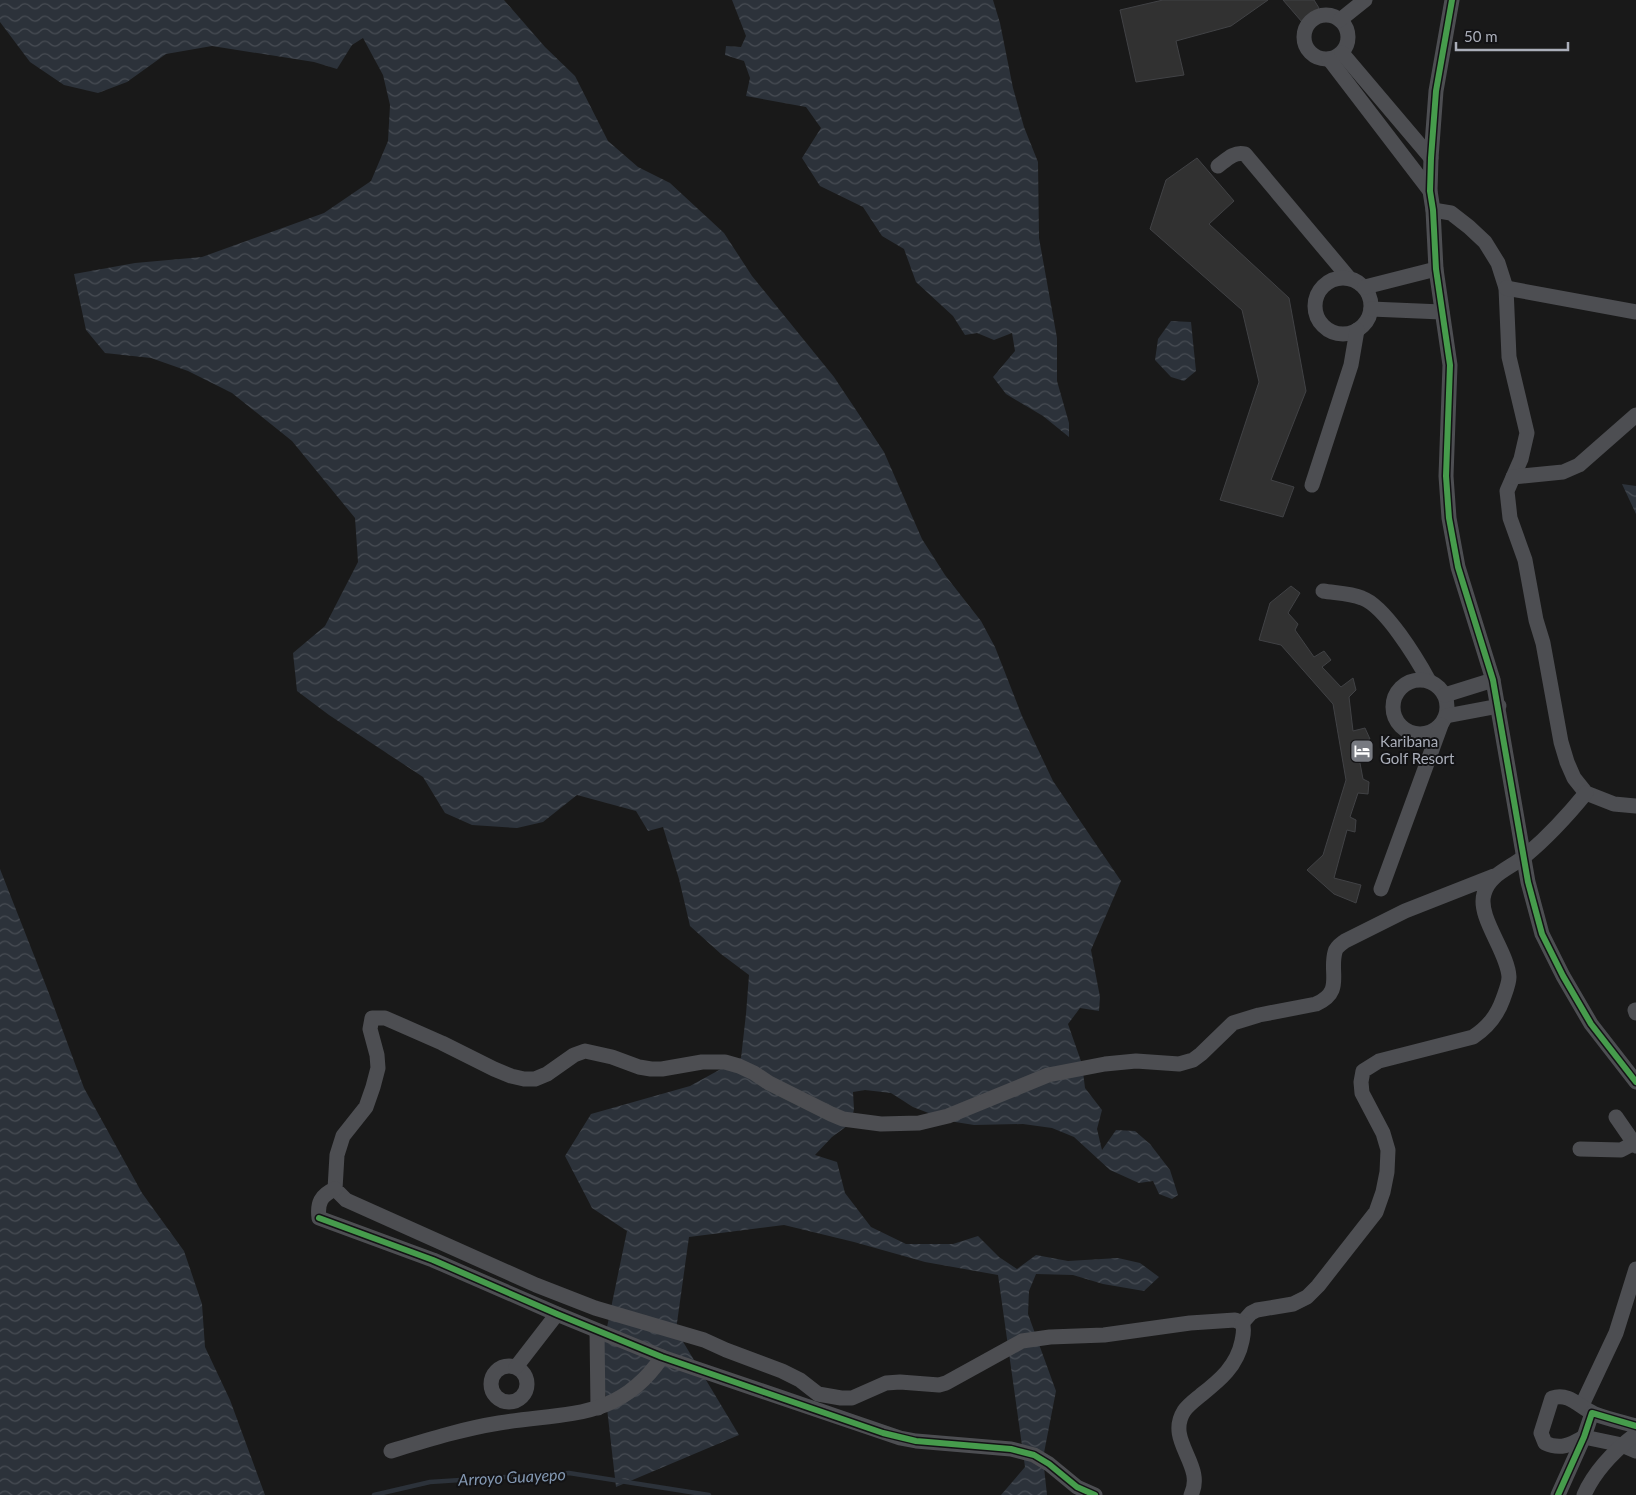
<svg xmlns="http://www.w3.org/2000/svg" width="1636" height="1495" viewBox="0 0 1636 1495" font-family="Lato,sans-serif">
<defs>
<pattern id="water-waves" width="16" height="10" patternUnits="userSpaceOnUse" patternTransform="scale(1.25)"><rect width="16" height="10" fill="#2c323a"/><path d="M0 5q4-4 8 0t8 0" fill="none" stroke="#484d54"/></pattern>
</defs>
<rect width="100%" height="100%" fill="#191919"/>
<!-- water -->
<g fill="url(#water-waves)">
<path d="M0 0H504L545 47 575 76 608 141 638 167 670 183 724 233 752 276 834 377 884 452 922 539 945 575 981 621 995 647 1022 716 1053 781 1121 881 1091 950 1100 997 1099 1011 1080 1008 1068 1024 1082 1064 1085 1088 1102 1110 1097 1129 1102 1150 1116 1130 1135 1131 1150 1144 1170 1170 1178 1195 1172 1199 1159 1194 1153 1181 1139 1183 1110 1170 1074 1137 1052 1128 1023 1124 974 1125 949 1121 913 1107 891 1093 865 1090 853 1092 854 1109 851 1123 832 1137 815 1155 837 1162 845 1193 871 1227 906 1244H953L978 1236 999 1257 1017 1269 1036 1255 1068 1261 1118 1258 1140 1263 1159 1277 1144 1291 1103 1284 1073 1275 1036 1274 1029 1291 1028 1314 1056 1391 1043 1458 1047 1495H1001L1025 1467 998 1275 925 1262 854 1242 784 1225 689 1237 676 1330 739 1435 616 1487 601 1356 627 1231 592 1208 565 1156 591 1114 690 1086 741 1058 746 1014 749 975 721 954 690 926 679 879 663 827 648 831 636 811 577 795 543 822 517 828 472 825 445 813 423 777 329 715 297 691 293 653 325 626 358 562 355 518 292 441 232 393 188 371 151 358 105 353 86 330 74 274 135 263 202 257 324 213 371 181 388 141 390 105 383 75 363 38 352 45 337 69 314 62 212 46 166 54 127 82 98 93 64 85 30 62 0 22Z"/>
<path d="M732 0H993L1000 23 1013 88 1024 127 1038 162 1039 238 1057 338V381L1069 423V437L1043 416 1006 394 993 377 1015 351 1012 333 994 340 977 333 965 335 953 316 916 282 904 249 882 236 863 207 820 186 802 158 821 128 806 107 746 96 750 78 744 61 725 55 726 46 741 47 746 36Z"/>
<path d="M1171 321 1191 322 1196 371 1184 381 1171 377 1155 360 1158 339Z"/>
<path d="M1622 484 1636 486V514Z"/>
<path d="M0 869 50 996 84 1088 142 1193 184 1251 202 1304 205 1347 230 1400 265 1495H0Z"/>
</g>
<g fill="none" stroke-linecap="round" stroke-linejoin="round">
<!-- stream -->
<path stroke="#2c323a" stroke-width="4.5" d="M374 1495 430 1482 569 1473 709 1495"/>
</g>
<!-- building -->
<g fill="#313131" stroke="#414245">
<path d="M1163 0H1268L1231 26 1176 41 1184 75 1136 82 1120 10Z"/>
<path d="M1283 0H1314L1319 8 1302 22Z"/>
<path d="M1197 158 1234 201 1209 224 1289 298 1306 391 1271 480 1294 487 1283 517 1220 500 1259 382 1242 310 1150 229 1166 180Z"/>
<path d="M1291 586 1300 593 1288 613 1298 624 1295 630 1314 657 1324 651 1331 660 1322 667 1341 687 1353 678 1356 690 1349 697 1353 731 1365 728 1370 739 1356 742 1363 779 1369 782 1368 794 1358 793 1350 817 1356 820 1355 832 1347 830 1334 878 1361 885 1356 903 1334 894 1307 870 1323 855 1346 780 1333 704 1281 645 1259 640 1270 603Z"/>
</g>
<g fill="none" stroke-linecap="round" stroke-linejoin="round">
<!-- minor -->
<g stroke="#4d4e52" stroke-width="15">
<path d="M1452 0 1436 91 1431 158 1430 191 1433 210 1436 269 1450 365 1446 476 1449 518 1458 567 1493 680 1528 882 1542 934 1563 976 1591 1024 1636 1082"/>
<circle cx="1326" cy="37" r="22"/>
<path d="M1340 20 1365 0"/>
<path d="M1342 53 1431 158"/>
<path d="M1329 59 1430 191"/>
<path d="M1218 166C1226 160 1234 151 1245 154L1349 278"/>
<path d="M1433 210 1451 213 1469 227 1485 242 1498 263 1506 288 1509 357 1527 433 1521 459 1507 491 1510 518 1525 560 1536 620 1543 643 1561 742 1567 762 1574 778 1586 793 1614 804 1636 806"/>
<circle cx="1343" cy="306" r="28"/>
<path d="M1365 287 1436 269"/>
<path d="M1506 288 1636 312"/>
<path d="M1371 309 1442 312"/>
<path d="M1513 477 1563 472 1579 465 1636 415"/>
<path d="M1312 485 1351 365 1357 330"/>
<path d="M1323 591C1335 593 1350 593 1362 598 1385 606 1417 659 1429 681"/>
<circle cx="1420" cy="707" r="27"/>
<path d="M1445 695 1493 680"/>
<path d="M1446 716 1499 706"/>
<path d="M1494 876 1405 911 1345 941C1341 944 1336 947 1335 952 1329 973 1344 992 1316 1004L1259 1015 1233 1023 1201 1054 1193 1060 1179 1064 1136 1061 1105 1064 1048 1075 948 1116 919 1123 881 1124 843 1119 831 1114 769 1083 754 1073 739 1066 725 1062H702L662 1069H651L639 1067 612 1057 585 1051 574 1055 547 1074 535 1079H524L511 1076 494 1069 442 1043 385 1018H372L370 1029 377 1055 378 1068 373 1087 366 1107 343 1136 337 1155 335 1189 346 1200 536 1285 595 1308 704 1340 726 1350 782 1371 800 1380 818 1394 841 1398H852L886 1383 900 1382 939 1385 946 1383 1022 1341 1050 1337 1104 1335 1190 1323 1235 1320 1242 1323 1251 1313 1257 1310 1293 1304 1307 1297 1318 1286 1376 1212 1383 1192 1387 1172 1388 1150 1383 1133 1362 1093 1361 1082 1363 1071 1379 1061 1473 1037C1488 1027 1497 1016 1503 999 1505 993 1509 984 1509 977 1508 952 1477 917 1484 894 1489 874 1511 868 1525 856 1548 837 1568 815 1586 793"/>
<path d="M1381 889 1441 725"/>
<path d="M1635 1010 1636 1013"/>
<path d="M1616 1117 1636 1146"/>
<path d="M1580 1149 1621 1150 1636 1142"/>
<path d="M335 1189C321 1195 317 1203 319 1218L433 1260 557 1314 662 1357 900 1438 916 1441 1011 1449 1034 1455 1049 1464 1077 1487 1095 1495"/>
<path d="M597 1331 598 1408"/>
<circle cx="509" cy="1384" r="18"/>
<path d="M516 1367 557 1314"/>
<path d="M1582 1405 1616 1333 1636 1269"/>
<path d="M1636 1426C1622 1422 1608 1419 1595 1414 1580 1408 1570 1392 1552 1398L1541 1433 1545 1443C1560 1450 1571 1445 1584 1437L1622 1445 1636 1451"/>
<path d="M391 1451C427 1440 462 1429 499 1423 566 1412 619 1421 662 1357"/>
<path d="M1191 1495C1206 1465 1165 1441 1184 1411 1188 1405 1195 1400 1201 1395 1220 1380 1237 1366 1242 1341 1243 1335 1245 1329 1242 1323"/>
<path d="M1558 1495 1584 1437 1592 1413"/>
<path d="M1584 1495C1595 1470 1614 1451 1636 1434"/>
</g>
<!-- cycleway casing -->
<g stroke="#131315" stroke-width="9">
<g id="cycleway">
<path d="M1452 0 1436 91 1431 158 1430 191 1433 210 1436 269 1450 365 1446 476 1449 518 1458 567 1493 680 1528 882 1542 934 1563 976 1591 1024 1636 1082"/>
<path d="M319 1218 433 1260 557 1314 662 1357 883 1433 916 1441 1011 1449 1034 1455 1049 1464 1077 1487 1095 1495"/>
<path d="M1558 1495 1584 1437 1592 1413 1636 1426"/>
</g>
</g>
<!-- cycleway -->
<use href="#cycleway" stroke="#469c4c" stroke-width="6"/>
</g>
<!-- icons -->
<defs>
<g id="hotel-square" transform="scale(1.25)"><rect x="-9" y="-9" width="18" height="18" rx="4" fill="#777a81" stroke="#131315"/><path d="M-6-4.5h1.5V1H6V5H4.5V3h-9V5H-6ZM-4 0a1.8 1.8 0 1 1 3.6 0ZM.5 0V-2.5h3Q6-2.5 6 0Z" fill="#fff"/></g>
</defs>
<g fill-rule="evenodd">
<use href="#hotel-square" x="1362" y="751"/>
</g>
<g text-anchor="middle" stroke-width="4" stroke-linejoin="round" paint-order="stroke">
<!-- poi labels -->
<g font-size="15" fill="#aaaeb9" stroke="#131315" text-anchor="start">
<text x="1380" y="747">Karibana<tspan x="1380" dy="17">Golf Resort</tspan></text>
</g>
<!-- water labels -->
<g font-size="16" font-style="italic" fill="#8398b2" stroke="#131315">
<text transform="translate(512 1477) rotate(-3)" y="6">Arroyo Guayepo</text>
</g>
</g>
<!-- scale -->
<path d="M1456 42v8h112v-8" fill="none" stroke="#aaaeb9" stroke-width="2.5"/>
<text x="1464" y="42" font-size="15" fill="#aaaeb9" stroke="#131315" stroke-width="4" paint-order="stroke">50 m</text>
</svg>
